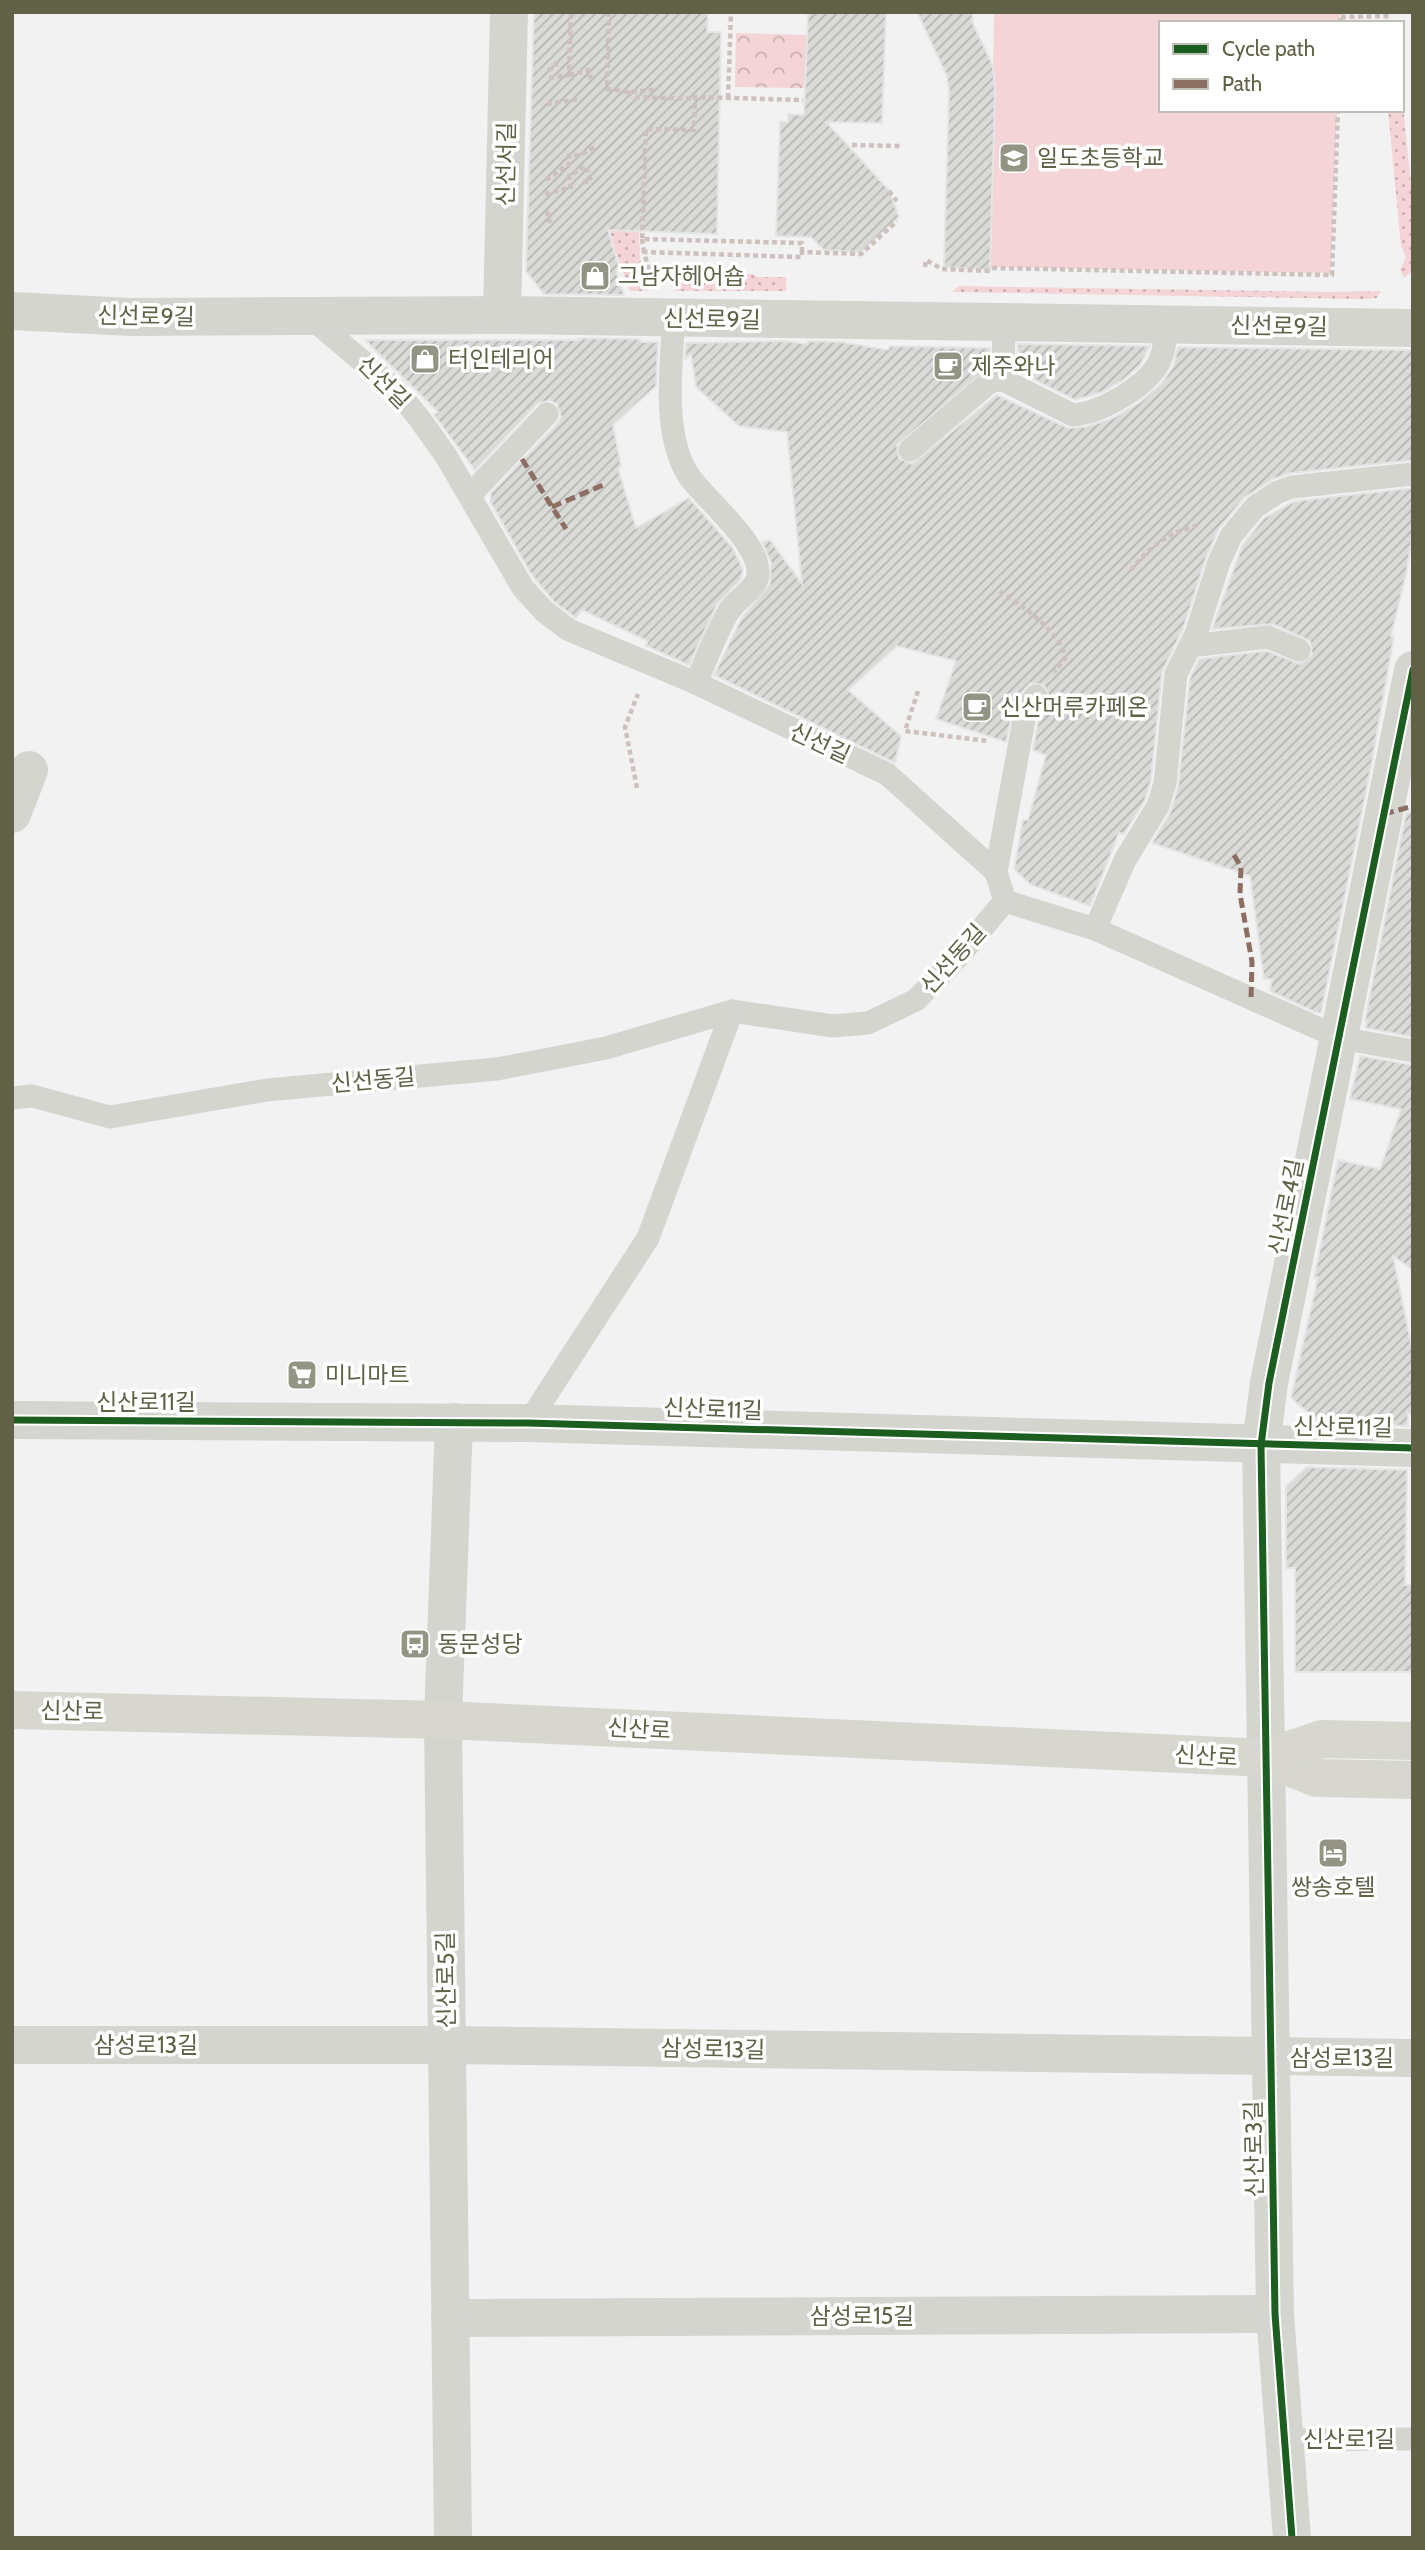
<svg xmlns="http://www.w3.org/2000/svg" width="1425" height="2550" viewBox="0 0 1425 2550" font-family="Cabin,'Noto Sans KR',sans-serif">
<defs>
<pattern id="grass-dots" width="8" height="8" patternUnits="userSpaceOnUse" patternTransform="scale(1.75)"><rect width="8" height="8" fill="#f4d4d6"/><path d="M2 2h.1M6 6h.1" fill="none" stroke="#c9afaf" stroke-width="1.8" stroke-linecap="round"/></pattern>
<pattern id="park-crowns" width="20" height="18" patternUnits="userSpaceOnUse" patternTransform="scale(1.75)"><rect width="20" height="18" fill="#f4d4d6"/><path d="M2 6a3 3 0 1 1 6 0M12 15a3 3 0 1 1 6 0" fill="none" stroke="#c9afaf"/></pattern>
<pattern id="building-hatch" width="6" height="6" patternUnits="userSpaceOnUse" patternTransform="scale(1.75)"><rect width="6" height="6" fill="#dadbd8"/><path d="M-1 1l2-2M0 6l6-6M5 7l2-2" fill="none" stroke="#b4b5b1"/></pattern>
</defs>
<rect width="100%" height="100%" fill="#f2f2f3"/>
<!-- grass -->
<g fill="url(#grass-dots)">
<path d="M1402 96 1413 204V271L1404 278 1400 270 1406 257 1401 246 1388 110H1402Z"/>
<path d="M642 121 639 239 640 258 649 291H630L614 247 600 191Z"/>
<path d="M676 274H753L757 277H786V291H674L672 278Z"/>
<path d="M959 286 1329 292 1381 291 1377 298 1363 299 952 292Z"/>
</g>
<!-- park -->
<path fill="url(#park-crowns)" d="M736 33 807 35 805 88 735 87Z"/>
<!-- pitch -->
<path fill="#f4d4d6" d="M994 12H1340L1339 23H1161V110H1337L1331 273 990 267Z"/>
<!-- building -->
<g fill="url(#building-hatch)" stroke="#e4e5e4" stroke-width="2">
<path d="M534 12H708L707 32H721L717 234 608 230 620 270 616 271 624 295 544 294 526 271Z"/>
<path d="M808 12H886L882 123 826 122 889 190 899 217 861 252 824 250 811 237 776 236 780 122H788V114L804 115Z"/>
<path d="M917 12H972L973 24 993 66 995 92 990 270 944 267 949 90 947 76Z"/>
<path d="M579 338 640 339 641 342H658L656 386 613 425 621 466 618 468 636 528 689 498 732 547 743 569 741 579 717 604 689 665 646 646 648 641 582 610 576 618 554 602 531 574 490 501 491 493 558 423 561 417 557 404 550 400 537 404 475 470 434 415 438 412 365 340H580Z"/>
<path d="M784 341 807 344 808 341 841 342 888 350 890 346 990 348 989 367 897 445 899 458 912 464 997 395 1068 428 1086 427 1113 418 1139 403 1160 385 1173 367 1178 347 1413 350V460L1291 473 1273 479 1244 498 1218 530 1206 558 1183 629 1162 672 1151 780 1145 800 1124 834 1119 833 1090 906 1031 885 1014 869 1023 820H1028L1046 755 1033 750 1039 715 1050 699 1044 685 1030 683 1015 700 1006 742 936 719 956 661 897 646 848 690 901 736 895 763 714 675 741 619 770 584 771 562 762 542 770 540 802 584 787 432 739 426 696 387 691 354 685 359 686 343Z"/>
<path d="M1018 344 1150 346 1140 365 1123 380 1102 392 1075 400 1017 371Z"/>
<path d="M1413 488V529L1407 570 1391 636H1394L1371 767 1321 1013 1315 1012 1270 991 1272 979H1264L1250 876 1152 843 1170 813 1178 787 1190 678 1199 659 1266 651 1300 664 1312 655 1310 641 1273 624 1212 629 1243 544 1264 518 1295 501Z"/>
<path d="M1413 812V1037L1366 1028 1367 1020H1365L1406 813Z"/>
<path d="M1360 1056 1413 1065V1270L1393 1256 1413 1353V1414L1408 1413V1426L1320 1423 1291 1398 1318 1277 1314 1278 1338 1160 1380 1169 1401 1109 1350 1099Z"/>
<path d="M1307 1467 1407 1470 1405 1585H1413V1672H1295V1568H1286V1486Z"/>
</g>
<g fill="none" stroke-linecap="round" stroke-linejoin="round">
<!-- path -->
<g stroke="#ccc1bd" stroke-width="4.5" stroke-dasharray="5 3.5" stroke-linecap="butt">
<path d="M609 12 607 89 628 92 655 90"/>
<path d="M1341 17 1390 16"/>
<path d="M1341 23V12"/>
<path d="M548 70 555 67 557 62"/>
<path d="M569 75 589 70 591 79"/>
<path d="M549 78 569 75 571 12"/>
<path d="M628 92 636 97 695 99"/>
<path d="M728 98 731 12"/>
<path d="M547 104 581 99"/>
<path d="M852 145 900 146"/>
<path d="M546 180 570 163 569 155H580L595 147"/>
<path d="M889 191 897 201"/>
<path d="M545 194 571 187 569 176 586 166 591 181 582 182"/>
<path d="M547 211 550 223"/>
<path d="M642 239 644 252"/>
<path d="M802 252V243L642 239 646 129 694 130 695 97 803 100"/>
<path d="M925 267 926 260 942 269 990 271 994 268 1332 275 1338 110"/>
<path d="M651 278 644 252 802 257V252L861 254 897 221"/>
<path d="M1131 570C1150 546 1169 532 1200 525"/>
<path d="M1000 591C1020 605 1062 632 1065 658L1054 672"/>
<path d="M918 691 905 731 988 741"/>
<path d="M637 788 625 727 638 694"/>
</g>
<!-- service -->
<g stroke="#d5d5d0" stroke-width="23">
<path d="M310 317 395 389 419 418 446 456 523 588 545 612 569 630 696 683 887 774 996 872 1005 901"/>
<path d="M674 319C671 364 662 436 689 476 704 499 767 548 757 579 753 591 736 600 729 611 716 633 706 660 696 683"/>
<path d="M1003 380 1004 321"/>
<path d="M910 450 991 381 1003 380 1073 415C1100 413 1142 389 1157 366 1165 354 1165 338 1167 324"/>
<path d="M470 495 547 414"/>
<path d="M1190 646 1268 637 1299 650"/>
<path d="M996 872 1026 709 1036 696"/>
<path d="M1005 901 1095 929 1340 1038 1413 1051"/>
<path d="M1095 929 1125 860 1158 806 1165 783 1176 674 1196 634 1219 562 1231 536 1255 507 1278 492 1292 487 1413 474"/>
<path d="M12 1098 32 1096 110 1117 267 1090 497 1069 606 1048 732 1011 833 1026 868 1023 916 1000 957 958 1005 901"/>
<path d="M528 1423 648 1238 732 1011"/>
<path d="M1285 2440 1413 2439"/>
</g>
<!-- minor -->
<g stroke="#d5d5d0" stroke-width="38">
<path d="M12 311 131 317 502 315 1413 328"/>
<path d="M502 315 509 12"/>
<path d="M12 814 29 770"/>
<path d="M12 1420 528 1423 1413 1448"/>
<path d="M12 2045H447L1413 2058"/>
<path d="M450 2318 1275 2314"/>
<path d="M453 2538 443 1720 454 1422"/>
<path d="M1292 2538 1275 2314 1261 1445 1269 1383 1413 670"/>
</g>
<!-- secondary -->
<g stroke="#d7d7d0" stroke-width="38">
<path d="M12 1710 443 1720 1266 1758 1317 1778 1413 1780"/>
<path d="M1266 1758 1322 1739 1413 1741"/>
</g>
<!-- quiet -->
<g stroke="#8d6e63" stroke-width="5" stroke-dasharray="10 5" stroke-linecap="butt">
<path d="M522 459 566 529"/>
<path d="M552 507 603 485"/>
<path d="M1384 814 1413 806"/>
<path d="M1234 855 1241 867 1240 894 1252 962 1251 1000"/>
</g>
<!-- cycleway casing -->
<g stroke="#fff" stroke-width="11">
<g id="cycleway">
<path d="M12 1420 528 1423 1413 1448"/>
<path d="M1292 2538 1275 2314 1261 1445 1269 1383 1413 670"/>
</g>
</g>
<!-- cycleway -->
<use href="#cycleway" stroke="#1b5e20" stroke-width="7"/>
</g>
<!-- icons -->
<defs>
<g id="school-square" transform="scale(1.575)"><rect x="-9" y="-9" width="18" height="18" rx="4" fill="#939483" stroke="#fff"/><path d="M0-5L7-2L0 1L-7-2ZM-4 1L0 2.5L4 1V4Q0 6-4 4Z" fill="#fff"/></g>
<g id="shop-square" transform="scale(1.575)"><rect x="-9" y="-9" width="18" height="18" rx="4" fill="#939483" stroke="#fff"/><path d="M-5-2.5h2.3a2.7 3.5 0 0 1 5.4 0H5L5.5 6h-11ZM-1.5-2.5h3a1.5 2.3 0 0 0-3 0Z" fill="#fff"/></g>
<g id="cafe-square" transform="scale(1.575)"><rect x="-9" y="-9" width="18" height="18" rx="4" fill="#939483" stroke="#fff"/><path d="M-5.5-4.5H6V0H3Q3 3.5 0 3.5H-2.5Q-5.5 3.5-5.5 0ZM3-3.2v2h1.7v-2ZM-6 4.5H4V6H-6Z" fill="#fff"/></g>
<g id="supermarket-square" transform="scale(1.575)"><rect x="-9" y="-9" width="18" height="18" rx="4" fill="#939483" stroke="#fff"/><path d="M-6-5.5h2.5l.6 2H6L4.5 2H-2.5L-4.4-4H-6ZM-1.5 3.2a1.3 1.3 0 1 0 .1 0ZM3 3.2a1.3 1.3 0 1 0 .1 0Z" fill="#fff"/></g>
<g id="bus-square" transform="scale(1.575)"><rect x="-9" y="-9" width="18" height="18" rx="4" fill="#939483" stroke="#fff"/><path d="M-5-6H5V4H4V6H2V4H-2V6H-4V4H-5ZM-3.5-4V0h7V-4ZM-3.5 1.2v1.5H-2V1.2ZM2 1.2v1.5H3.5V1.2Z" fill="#fff"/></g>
<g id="hotel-square" transform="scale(1.575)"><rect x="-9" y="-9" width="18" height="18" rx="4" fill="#939483" stroke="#fff"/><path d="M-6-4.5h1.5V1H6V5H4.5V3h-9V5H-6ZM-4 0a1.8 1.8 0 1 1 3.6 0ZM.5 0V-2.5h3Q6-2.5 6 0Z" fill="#fff"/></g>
</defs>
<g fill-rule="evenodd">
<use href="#school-square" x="1014" y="158"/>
<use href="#shop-square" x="595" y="276"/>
<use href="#shop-square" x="425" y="359"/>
<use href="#cafe-square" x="948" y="366"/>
<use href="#cafe-square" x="977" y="707"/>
<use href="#supermarket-square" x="302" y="1375"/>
<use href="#bus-square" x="415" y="1644"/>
<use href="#hotel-square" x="1333" y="1853"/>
</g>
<g text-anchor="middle" stroke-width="7" stroke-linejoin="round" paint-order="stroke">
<!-- poi labels -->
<g font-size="23" fill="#606146" stroke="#fff" text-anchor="start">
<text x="1037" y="166">일도초등학교</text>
<text x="618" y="284">그남자헤어숍</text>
<text x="448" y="367">터인테리어</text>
<text x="971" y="374">제주와나</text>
<text x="1000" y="715">신산머루카페온</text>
<text x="325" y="1383">미니마트</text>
<text x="438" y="1652">동문성당</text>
<text x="1333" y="1895" text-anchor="middle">쌍송호텔</text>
</g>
<!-- street labels -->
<g font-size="23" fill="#606146" stroke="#fff">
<text transform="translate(506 164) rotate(-89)" y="8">신선서길</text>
<text transform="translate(146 316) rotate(1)" y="8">신선로9길</text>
<text transform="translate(712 319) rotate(1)" y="8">신선로9길</text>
<text transform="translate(1279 326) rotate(1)" y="8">신선로9길</text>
<text transform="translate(384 382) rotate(45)" y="8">신선길</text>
<text transform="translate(820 743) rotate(25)" y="8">신선길</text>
<text transform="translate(953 959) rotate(-48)" y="8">신선동길</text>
<text transform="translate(373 1080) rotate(-5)" y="8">신선동길</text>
<text transform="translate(1286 1207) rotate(-79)" y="8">신선로4길</text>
<text x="146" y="1410">신산로11길</text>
<text transform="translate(713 1409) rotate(2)" y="8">신산로11길</text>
<text transform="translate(1343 1427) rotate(1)" y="8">신산로11길</text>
<text transform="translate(72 1711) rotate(1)" y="8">신산로</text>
<text transform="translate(639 1729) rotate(3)" y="8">신산로</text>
<text transform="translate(1206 1756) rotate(3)" y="8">신산로</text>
<text transform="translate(446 1980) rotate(-91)" y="8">신산로5길</text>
<text x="146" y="2053">삼성로13길</text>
<text transform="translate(713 2049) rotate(1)" y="8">삼성로13길</text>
<text x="1342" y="2066">삼성로13길</text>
<text transform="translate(1254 2149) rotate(-91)" y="8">신산로3길</text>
<text x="862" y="2324">삼성로15길</text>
<text x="1349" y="2447">신산로1길</text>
</g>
</g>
<!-- border -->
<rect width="1425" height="2550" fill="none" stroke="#606146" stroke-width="28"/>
<!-- legend -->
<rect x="1159" y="21" width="245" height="91" fill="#ffffff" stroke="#bfc0b5" stroke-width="2"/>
<rect x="1173" y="44" width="35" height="10" fill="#1b5e20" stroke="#bfc0b5" stroke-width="2"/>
<text x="1222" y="56" font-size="21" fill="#606146">Cycle path</text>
<rect x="1173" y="79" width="35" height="10" fill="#8d6e63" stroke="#bfc0b5" stroke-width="2"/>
<text x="1222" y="91" font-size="21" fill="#606146">Path</text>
</svg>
